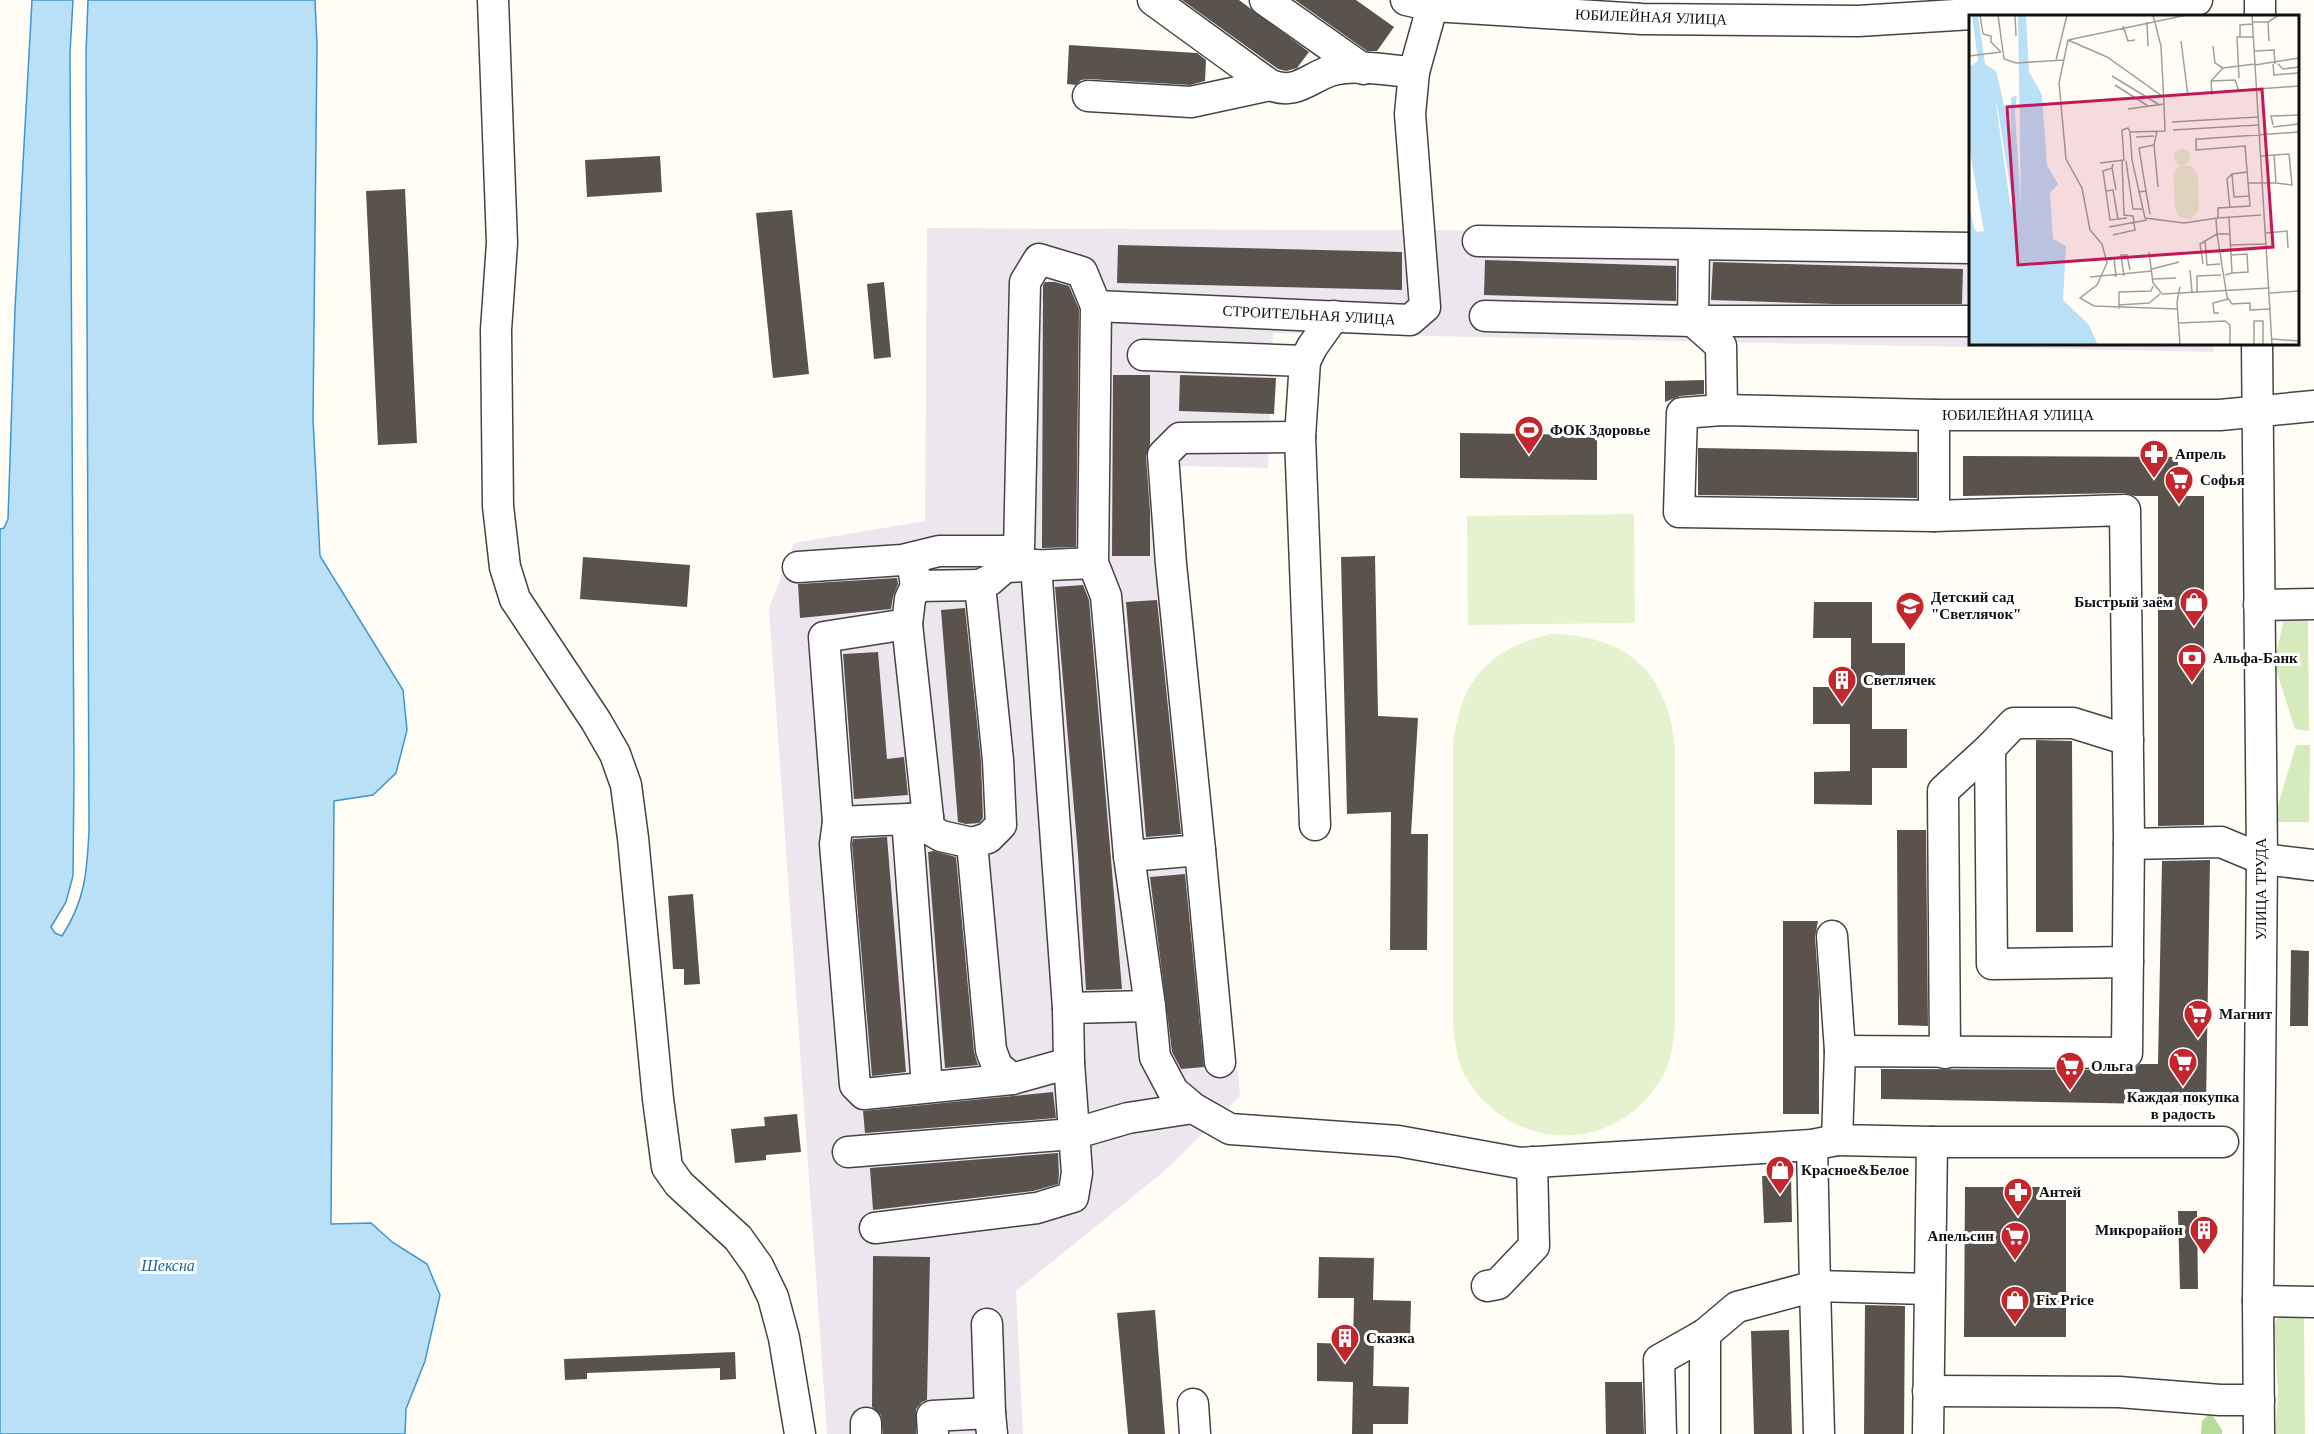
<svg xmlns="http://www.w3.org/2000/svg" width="2314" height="1434" viewBox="0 0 2314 1434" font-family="'Times New Roman',serif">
<rect width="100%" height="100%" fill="#fffdf5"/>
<!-- industrial -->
<path fill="#eee6ef" d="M927 228 1970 233V344H2213L2214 352 1273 333 1268 468 1177 466 1240 1096 1168 1168 1016 1291 1023 1434H827L769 608 794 543 925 521Z"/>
<!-- green -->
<g fill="#d5ebbd">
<path d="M2284 619 2308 621 2309 731 2295 729 2274 663Z"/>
<path d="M2296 745H2310L2309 822H2273Z"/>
<path d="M2304 1313 2305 1434H2275L2278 1394 2274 1327 2277 1319 2285 1314Z"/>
</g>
<!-- forest -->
<path fill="#b9dc9c" d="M2208 1415 2213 1416 2222 1430V1434H2201L2202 1421Z"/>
<!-- pitch -->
<g fill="#e6f2cf">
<path d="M1634 514 1635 623 1468 625 1467 516Z"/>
<path d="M1551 634C1626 635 1667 671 1675 746V1026C1673 1044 1671 1062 1661 1079 1617 1155 1510 1154 1466 1077 1457 1061 1455 1043 1453 1025V744C1461 680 1488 649 1551 634Z"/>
</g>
<!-- water -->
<path fill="#b9e0f7" stroke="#3f96cf" stroke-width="1.5" d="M32 0H73L70 53 74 773 73 876 66 902 51 927 55 933 62 936C85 901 87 872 89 831L86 53 88 0H315L317 45 313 419 320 556 403 690 407 730 396 773 373 795 334 801 331 1224 371 1223 392 1242 427 1264 440 1295 425 1361 406 1409 405 1434H0V529L4 528 8 519 15 309Z"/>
<!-- building -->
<g fill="#5a524d">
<path d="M1182 0H1239L1309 52 1297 68 1286 71 1278 69Z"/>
<path d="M1295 0H1356L1394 27 1377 51H1367Z"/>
<path d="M1069 45 1197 53 1206 60 1205 81 1190 85 1089 79 1081 80 1076 85 1067 84Z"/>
<path d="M660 156 662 192 587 197 585 160Z"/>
<path d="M405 189 417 443 378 445 366 191Z"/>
<path d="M792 210 809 374 773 378 756 213Z"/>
<path d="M1118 245 1402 252V290L1117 283Z"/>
<path d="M1485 260 1676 266V301L1484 295Z"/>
<path d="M1713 262 1963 269 1962 304H1834L1711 300Z"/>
<path d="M884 282 891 357 874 359 867 284Z"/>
<path d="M1045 282H1055L1069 286 1079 309 1076 547 1042 548 1043 285Z"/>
<path d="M1113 375H1150V444L1146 456 1150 511V556H1112Z"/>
<path d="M1180 375 1276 378 1274 414 1179 411Z"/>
<path d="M1704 380V394L1680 396 1665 402V381Z"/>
<path d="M1460 433 1597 435V480L1460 478Z"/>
<path d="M1698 448 1917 452V498L1698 495Z"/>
<path d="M1963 456 2178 457V496H2204V825L2158 826V496H2135L2124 493 1963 496Z"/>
<path d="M1375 556 1378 716 1418 718 1411 834H1428L1427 950H1390L1391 812 1347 814 1341 557Z"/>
<path d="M583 557 690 565 687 607 580 599Z"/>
<path d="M897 578 898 584 893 597 891 609 800 618 798 584Z"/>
<path d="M1083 585 1089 600 1122 989 1086 990 1078 854 1055 587Z"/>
<path d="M1157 600 1181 834 1146 837 1126 602Z"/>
<path d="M1814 602H1872V643H1905V683H1872V729H1907V768H1872V805L1814 804V772L1850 771V724H1813V687H1851V638H1813Z"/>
<path d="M965 608 981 761 983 818 979 823 966 824 958 822 941 610Z"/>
<path d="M878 652 887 759 904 757 908 795 854 799 843 654Z"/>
<path d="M2036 740 2072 741 2073 932H2036Z"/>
<path d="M1897 830H1926L1928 1026 1898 1025Z"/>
<path d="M887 837 906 1072 872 1076 852 844 853 839Z"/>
<path d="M934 851 956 857 974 1052 978 1065 945 1068 928 852Z"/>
<path d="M2210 860 2206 1105 1881 1099V1069L2127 1070 2135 1068 2140 1064H2158L2162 861Z"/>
<path d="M1185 874 1204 1067 1181 1069 1172 1052 1150 877Z"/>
<path d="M693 894 700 984 684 985V969H673L668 896Z"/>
<path d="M1783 921H1818L1815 937 1819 992V1114H1783Z"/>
<path d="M2291 950 2309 951 2308 1026H2290Z"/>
<path d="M1053 1092 1056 1118 865 1133 863 1111Z"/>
<path d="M797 1114 801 1152 766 1155V1160L735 1163 731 1129 765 1126 764 1117Z"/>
<path d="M1058 1153 1059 1174 1058 1184 1033 1191 873 1210 870 1168Z"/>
<path d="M1791 1175 1792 1222 1764 1223 1762 1176Z"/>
<path d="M1965 1187H2066V1337H1964Z"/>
<path d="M2178 1211H2197L2198 1289H2180Z"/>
<path d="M873 1256 930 1257 927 1400 922 1402 916 1409V1434H883L881 1415 872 1407Z"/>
<path d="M1319 1257 1374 1258 1373 1300 1411 1301 1410 1340H1374L1373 1386 1409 1387 1408 1424H1373V1434H1352L1353 1382 1317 1381V1343L1353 1344 1354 1298H1318Z"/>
<path d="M1865 1305 1905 1306 1904 1434H1864Z"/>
<path d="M1155 1310 1165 1434H1128L1117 1313Z"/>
<path d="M1789 1330 1792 1434H1754L1751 1331Z"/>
<path d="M735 1352 736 1379 720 1380V1368L587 1373V1379L565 1380 564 1359Z"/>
<path d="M1605 1382H1642L1644 1434H1606Z"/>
</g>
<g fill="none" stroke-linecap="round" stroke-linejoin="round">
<!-- minor casing -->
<g stroke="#444" stroke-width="33">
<g id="minor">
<path d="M493 0 502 243 496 330 498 506 505 567 515 599 596 721 615 754 626 785 633 838 658 1099 667 1167 679 1184 738 1238 758 1266 773 1297 784 1338 800 1434"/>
<path d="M1153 0 1270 85"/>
<path d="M1265 0 1363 69"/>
<path d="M1406 0 1433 6 1642 19 1858 21 2197 0"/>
<path d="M2260 16V0"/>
<path d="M1088 96 1191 102 1270 85C1296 95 1307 79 1330 71 1352 63 1391 71 1414 72L1434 0"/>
<path d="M1478 241 1970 248"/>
<path d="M1694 245 1693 321 1721 346 1722 410"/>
<path d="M1096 306 1410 320 1425 307 1410 114 1414 72"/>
<path d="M1485 316 1693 321H1970"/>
<path d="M2257 344 2262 859 2258 1301 2259 1434"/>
<path d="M1143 355 1305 361"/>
<path d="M1934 415V516"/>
<path d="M1093 563 1005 567 1019 551 1025 282 1039 259 1082 272 1096 306 1093 563 1106 596 1129 856 1150 1006 1155 1057 1173 1091 1193 1108 1230 1129 1398 1141 1520 1163 1812 1145 1837 1140"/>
<path d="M1036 565 1068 1008 1150 1006"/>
<path d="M798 567 902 560 939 551H1019"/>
<path d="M913 567 916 586 980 585"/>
<path d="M916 586 910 599 907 624 824 637 838 822 835 844 855 1085 864 1094 1012 1079"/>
<path d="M2259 605 2314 604"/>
<path d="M907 624 928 817"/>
<path d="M2128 740 2073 723H2014L1990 748 1992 964 2128 962"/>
<path d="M910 819 928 817 929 829 941 836 972 843"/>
<path d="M838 822 907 819 927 1087"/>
<path d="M1315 825 1300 437 1305 361 1312 347 1334 316"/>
<path d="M2129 844 2221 842 2262 859 2314 865"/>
<path d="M1200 850 1220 1062"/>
<path d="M1129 856 1200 850 1171 564 1163 455 1180 438 1300 437"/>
<path d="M1832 936 1840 1051"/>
<path d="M1068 1008 1069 1063"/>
<path d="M1945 1053 1943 791 1990 748"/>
<path d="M2223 1142H1932L1837 1140 1840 1051 2127 1053 2129 837 2125 510 1934 516 1679 512 1682 413 1722 410 1934 415H2220L2314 406"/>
<path d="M848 1152 1073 1134 1128 1118 1193 1108"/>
<path d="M875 1228 1037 1208 1073 1197 1077 1173 1069 1063 1012 1079 997 1066 991 1050 972 843 988 838 1001 825 998 760 980 585 990 580 1005 567"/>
<path d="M1487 1286 1498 1284 1534 1246 1532 1162"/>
<path d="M2258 1301 2314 1302"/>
<path d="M987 1324 990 1413"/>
<path d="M1705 1334V1434"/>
<path d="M1928 1391 2119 1392 2220 1400H2259"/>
<path d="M1193 1404 1195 1434"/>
<path d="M866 1423V1434"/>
<path d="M933 1434 932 1416 990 1413 992 1434"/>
<path d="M1661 1434 1659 1360 1705 1334 1737 1307 1815 1286 1812 1145"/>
<path d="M1819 1434 1815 1286 1929 1289"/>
<path d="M1928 1434 1932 1142"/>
</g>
</g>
<!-- minor -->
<use href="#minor" stroke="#fff" stroke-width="30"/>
</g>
<!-- icons -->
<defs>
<g id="stadium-pin" transform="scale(1.5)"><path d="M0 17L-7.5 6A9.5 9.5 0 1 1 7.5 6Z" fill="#c4262e" stroke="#fff"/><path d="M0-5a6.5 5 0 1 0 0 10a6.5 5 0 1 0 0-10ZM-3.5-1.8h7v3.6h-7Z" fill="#fff"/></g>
<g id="pharmacy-pin" transform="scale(1.5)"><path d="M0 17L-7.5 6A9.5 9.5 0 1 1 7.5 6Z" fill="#c4262e" stroke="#fff"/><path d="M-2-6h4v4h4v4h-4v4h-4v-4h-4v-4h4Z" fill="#fff"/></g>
<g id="supermarket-pin" transform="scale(1.5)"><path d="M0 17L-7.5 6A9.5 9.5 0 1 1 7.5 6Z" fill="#c4262e" stroke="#fff"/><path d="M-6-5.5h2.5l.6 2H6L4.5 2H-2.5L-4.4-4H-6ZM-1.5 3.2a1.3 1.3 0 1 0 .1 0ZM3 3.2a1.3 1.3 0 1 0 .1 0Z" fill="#fff"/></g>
<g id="shop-pin" transform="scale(1.5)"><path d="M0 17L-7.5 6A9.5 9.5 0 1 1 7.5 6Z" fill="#c4262e" stroke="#fff"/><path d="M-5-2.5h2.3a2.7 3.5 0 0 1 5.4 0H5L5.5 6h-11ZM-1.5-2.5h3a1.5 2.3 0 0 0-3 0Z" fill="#fff"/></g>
<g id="school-pin" transform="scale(1.5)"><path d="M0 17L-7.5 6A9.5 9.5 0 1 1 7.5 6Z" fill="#c4262e" stroke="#fff"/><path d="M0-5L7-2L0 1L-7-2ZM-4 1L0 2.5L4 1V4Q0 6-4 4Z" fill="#fff"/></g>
<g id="bank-pin" transform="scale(1.5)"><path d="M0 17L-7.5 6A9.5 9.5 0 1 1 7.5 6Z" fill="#c4262e" stroke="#fff"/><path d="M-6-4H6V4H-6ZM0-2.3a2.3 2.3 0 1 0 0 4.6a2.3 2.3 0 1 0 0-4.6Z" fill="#fff"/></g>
<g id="building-pin" transform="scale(1.5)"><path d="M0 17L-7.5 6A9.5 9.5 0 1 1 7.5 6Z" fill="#c4262e" stroke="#fff"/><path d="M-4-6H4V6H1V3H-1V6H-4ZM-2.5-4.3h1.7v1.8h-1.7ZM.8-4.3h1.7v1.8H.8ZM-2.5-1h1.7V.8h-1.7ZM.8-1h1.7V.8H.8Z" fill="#fff"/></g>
</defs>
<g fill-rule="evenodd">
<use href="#stadium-pin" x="1529" y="430"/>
<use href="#pharmacy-pin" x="2154" y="454"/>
<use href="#supermarket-pin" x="2179" y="480"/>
<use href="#shop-pin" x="2194" y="602"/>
<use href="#school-pin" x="1910" y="606"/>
<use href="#bank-pin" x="2192" y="658"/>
<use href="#building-pin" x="1842" y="680"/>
<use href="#supermarket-pin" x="2198" y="1014"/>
<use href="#supermarket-pin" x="2183" y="1062"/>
<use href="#supermarket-pin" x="2070" y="1066"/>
<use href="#shop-pin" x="1780" y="1170"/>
<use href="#pharmacy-pin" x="2018" y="1192"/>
<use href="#building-pin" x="2204" y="1230"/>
<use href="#supermarket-pin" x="2015" y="1236"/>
<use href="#shop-pin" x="2015" y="1300"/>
<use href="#building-pin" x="1345" y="1338"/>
</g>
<g text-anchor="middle" stroke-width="6" stroke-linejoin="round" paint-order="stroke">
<!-- street labels -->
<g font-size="15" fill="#111" stroke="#fff">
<text transform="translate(1651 17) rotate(2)" y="5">ЮБИЛЕЙНАЯ УЛИЦА</text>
<text transform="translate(1309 315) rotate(3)" y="5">СТРОИТЕЛЬНАЯ УЛИЦА</text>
<text x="2018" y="420">ЮБИЛЕЙНАЯ УЛИЦА</text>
<text transform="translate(2261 889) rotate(-90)" y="5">УЛИЦА ТРУДА</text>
</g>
<!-- poi labels -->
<g font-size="15" font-weight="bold" fill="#111" stroke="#fff" text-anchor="start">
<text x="1550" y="435">ФОК Здоровье</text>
<text x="2175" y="459">Апрель</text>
<text x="2200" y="485">Софья</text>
<text x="1931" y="602">Детский сад<tspan x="1931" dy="17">"Светлячок"</tspan></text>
<text x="2173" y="607" text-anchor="end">Быстрый заём</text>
<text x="2213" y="663">Альфа-Банк</text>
<text x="1863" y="685">Светлячек</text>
<text x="2219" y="1019">Магнит</text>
<text x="2091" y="1071">Ольга</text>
<text x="2183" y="1102" text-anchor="middle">Каждая покупка<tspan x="2183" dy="17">в радость</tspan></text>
<text x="1801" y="1175">Красное&amp;Белое</text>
<text x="2039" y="1197">Антей</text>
<text x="2183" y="1235" text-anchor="end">Микрорайон</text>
<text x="1994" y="1241" text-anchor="end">Апельсин</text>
<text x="2036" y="1305">Fix Price</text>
<text x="1366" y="1343">Сказка</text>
</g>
<!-- water labels -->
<g font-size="16" font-style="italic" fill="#1768a6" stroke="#fff">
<text x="168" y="1271">Шексна</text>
</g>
</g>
<!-- overview -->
<g transform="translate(1969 15)">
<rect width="330" height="330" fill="#fffdf5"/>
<path d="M205 142a8 8 0 1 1 16 0a8 8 0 1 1-16 0ZM211 150 223 151 229 161 230 195 221 205 210 201 206 193 204 159Z" fill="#e6f2cf"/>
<path d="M3 0H9L16 49 27 56 37 98 42 150V83L48 80 46 97 52 194 49 0H57L60 57 73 80 78 150 89 169 81 178 84 224 97 231 94 285 120 310 129 330H0V189L5 213 8 217 15 216 0 132V52L9 46ZM27 89 28 90 45 196 41 188Z" fill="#b9e0f7" fill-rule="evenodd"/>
<path fill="none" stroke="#a09f9a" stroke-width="1.5" d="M11 0 14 19 22 21V27L32 37M29 0 35 44 47 48 95 45M46 0 47 21M283 0 303 330M178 7 179 31M283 7H299L310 0M299 7 300 26M154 11 159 26 166 25M271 22V10L283 9M99 25 90 68 97 144 113 173 121 215 133 229 138 248 128 270 111 283 125 291 209 294M99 25 138 42 193 81 330 71M99 25 218 0M212 26 219 81M244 31 246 48 254 53M285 36 305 35 306 49M0 41 32 37M87 45 98 0M304 49 305 60 329 58M309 49 314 54 330 52M286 50 330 43M143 61 189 89M270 63 268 22H284M242 66 266 65 270 76M146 70 179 91M243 80 242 66 254 53 286 49M159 94 195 89 192 31 184 0M203 107 289 102M304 110 302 101 330 100M304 112 330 109M204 115 289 110M188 116 185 130 189 172M161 117 163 145 176 203 215 208 249 203M161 117 196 116 195 89M167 122 185 121M231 124H227V135L276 131 281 191 249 193V203L292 200M231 124 330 117M305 140 320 139 323 170 307 168M155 146 153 115 159 113 161 117M157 146 164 194H173M131 148 155 145M144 149 143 153 134 156 141 205 158 203M143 153 147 175M278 157 263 159 265 182 280 181M279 168H307L305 140 292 141M137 176 144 175 149 204M177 176 181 199M169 177 177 176 170 133 185 130M261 193 258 164 263 159M140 212 178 205M297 218 318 216 319 233M261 219H248L258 282 263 289 281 288V295L302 294M144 220 166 215 164 201 155 200 153 146M236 225 238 250 251 249M261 230 298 229M180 237 184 268 193 279 301 273M262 240 278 239 279 257 263 258M145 242 147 262M234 249 231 229 248 219 247 204M183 254 210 247M221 255 223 277M256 260 263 258 260 203M155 261 152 240H158L161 255M121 262 183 256M184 264 207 263M211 272 208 287 211 330M228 277V261L252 260M301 278 330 276M150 290 180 288 191 279M150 294V277L182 276 184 271M250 298H245L244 288 259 284M210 308 256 306 261 310V330M303 324 330 326M285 330V306H294V330"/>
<path fill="#c2185b" fill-opacity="0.15" stroke="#c2185b" stroke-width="3" d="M293 74 304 232 49 250 38 92Z"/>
<rect width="330" height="330" fill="none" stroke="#111" stroke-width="3"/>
</g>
</svg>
